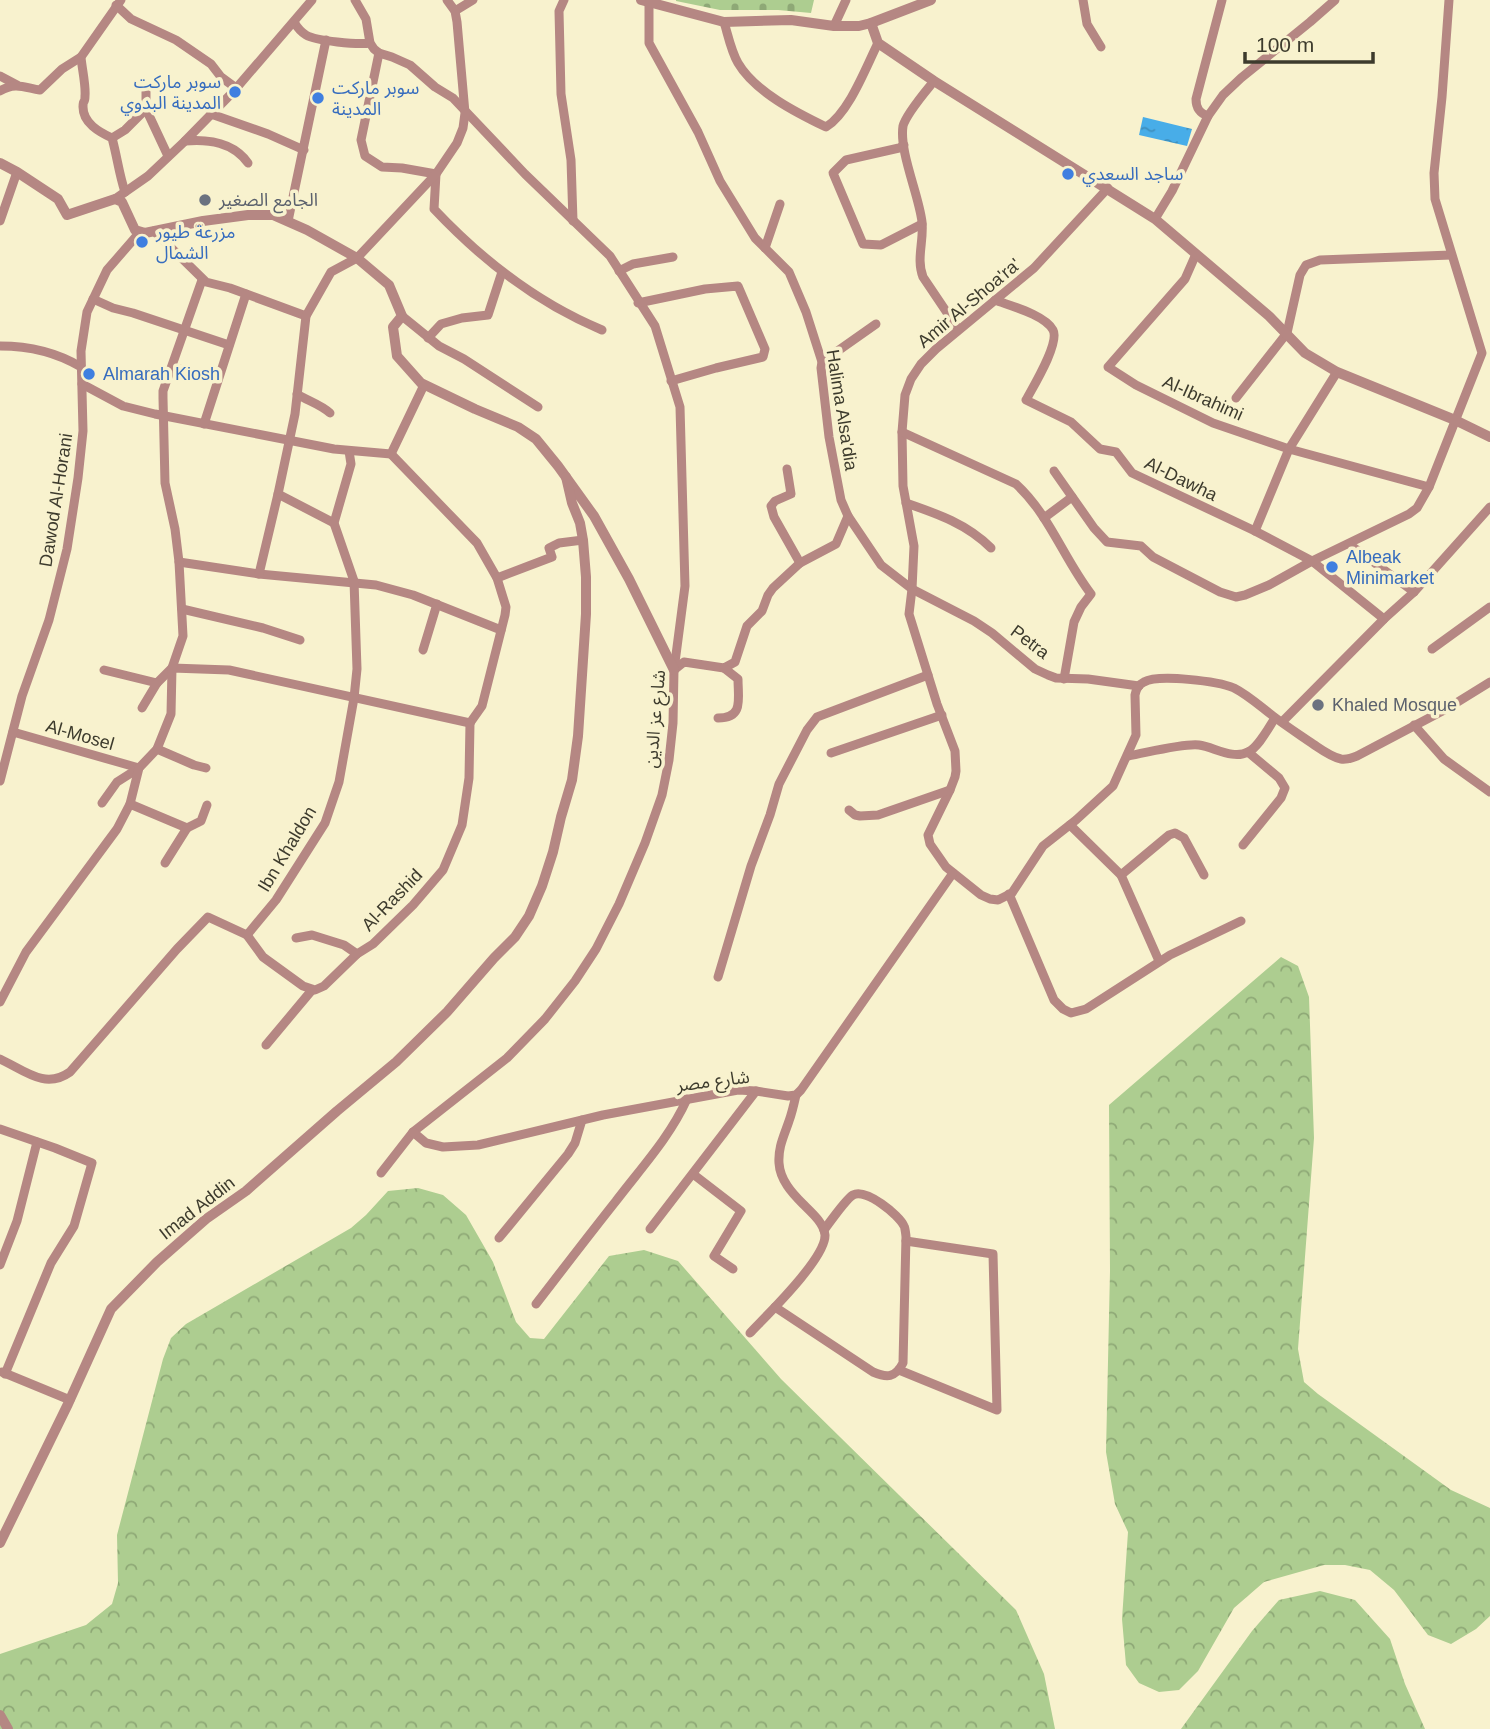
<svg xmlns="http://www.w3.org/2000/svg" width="1490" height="1729" viewBox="0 0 1490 1729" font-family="Arial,'Noto Sans Arabic',sans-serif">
<defs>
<pattern id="forest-crowns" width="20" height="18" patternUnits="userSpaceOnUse" patternTransform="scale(1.75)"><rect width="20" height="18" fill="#adcd90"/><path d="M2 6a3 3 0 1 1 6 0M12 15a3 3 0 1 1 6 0" fill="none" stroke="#8ea876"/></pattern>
<pattern id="cemetery-stones" width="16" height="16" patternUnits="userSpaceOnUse" patternTransform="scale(1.75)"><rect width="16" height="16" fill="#adcd90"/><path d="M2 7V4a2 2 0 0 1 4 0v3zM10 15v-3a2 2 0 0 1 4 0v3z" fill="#8ea876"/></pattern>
<pattern id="water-ripples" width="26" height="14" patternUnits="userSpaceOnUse" patternTransform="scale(1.75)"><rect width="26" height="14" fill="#48ade8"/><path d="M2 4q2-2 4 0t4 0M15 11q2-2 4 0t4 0" fill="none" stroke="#3d8ebc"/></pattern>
</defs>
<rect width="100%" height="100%" fill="#f8f2ce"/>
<!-- forest -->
<g fill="url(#forest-crowns)">
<path d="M1281 957 1298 966 1309 997 1314 1138 1298 1349 1304 1382 1318 1394 1451 1490 1490 1508V1616L1476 1629 1451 1644 1428 1635 1394 1590 1370 1570 1345 1565H1324L1264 1582 1234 1608 1198 1671 1179 1690 1159 1692 1139 1683 1126 1665 1122 1619 1128 1532 1115 1504 1106 1452 1110 1271 1109 1105Z"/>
<path d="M418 1188 443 1195 466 1215 493 1262 516 1322 530 1338 544 1339 609 1256 644 1250 678 1261 781 1379 1016 1610 1044 1674 1055 1729H0V1654L86 1625 112 1604 118 1583 117 1535 163 1359 171 1338 186 1324 351 1228 366 1215 388 1191Z"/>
<path d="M1320 1591 1355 1600 1390 1639 1405 1684 1425 1729H1181L1252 1631 1279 1600Z"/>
</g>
<!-- cemetery -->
<path fill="url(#cemetery-stones)" d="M676 0H814L811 13 778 10H720L676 1Z"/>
<!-- water -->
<path fill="url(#water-ripples)" d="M1143 117 1192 129 1187 146 1139 135Z"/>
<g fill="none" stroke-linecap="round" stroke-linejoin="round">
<!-- minor -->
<g stroke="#b58783" stroke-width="9">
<path d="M121 0 81 57C82 69 86 85 85 96 85 105 83 98 83 107 83 123 99 132 112 138 117 156 119 174 125 192"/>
<path d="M355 0 366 19 370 43 374 49 379 53 392 57 410 65 435 87 453 98 525 174 610 256 655 326 680 407 685 586 674 670 673 723 669 760 662 795 645 843 619 904 596 949 575 981 545 1019 507 1058 413 1132 381 1173"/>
<path d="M564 0 559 11 561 94 571 160 573 221"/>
<path d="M1083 0 1087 24 1101 47"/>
<path d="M649 3V43L698 132 720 181 755 238 789 272 806 312 822 362 821 368 829 437 841 500 848 516 881 565 912 589 974 621 992 633 1035 669 1048 675 1056 678 1088 679 1139 686"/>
<path d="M116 5 131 19 176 40 211 64 221 77 236 88"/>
<path d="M455 11 473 0"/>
<path d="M294 22C297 27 301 32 306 35 316 41 358 45 370 43"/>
<path d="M724 22C728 35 731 51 738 63 755 92 797 113 826 127 849 113 866 67 878 43"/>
<path d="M834 26 846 0"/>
<path d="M379 53 361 140 365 156 382 167 402 168 436 174 434 209C482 260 537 303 602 330"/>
<path d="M0 76 17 85"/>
<path d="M934 81C926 91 906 114 903 126 899 152 919 195 922 222 924 241 916 259 923 277L958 329"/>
<path d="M0 91C15 82 23 87 40 90L62 69 81 57"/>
<path d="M146 91V109L168 156"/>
<path d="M211 114 268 134 304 150"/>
<path d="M1208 116C1199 113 1196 108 1196 99L1222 0"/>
<path d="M112 138 125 130 146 109"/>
<path d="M185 141C209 139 233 142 248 163"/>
<path d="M904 145 899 148 846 160 833 173 863 244 881 245 922 224"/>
<path d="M1108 188 1034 268 936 349 921 364 911 379 905 395 902 432 903 486 914 546 912 589 909 614 937 704 955 751 956 771 955 777 950 790 928 835 930 844 946 867 981 895 990 899 998 900 1012 893 1043 846 1076 820 1113 786 1136 735 1135 695C1136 689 1138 685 1144 682 1158 674 1218 681 1234 688 1248 695 1261 707 1273 716 1286 726 1300 735 1313 744 1322 750 1331 757 1341 759 1347 760 1352 758 1357 756L1448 708 1490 682"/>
<path d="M115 199 148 176 185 141 233 92 312 0"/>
<path d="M1155 219 1172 191 1208 116 1223 95 1241 78 1310 22 1335 0"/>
<path d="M0 221 17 172"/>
<path d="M288 221 326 40"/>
<path d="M154 231 206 282 230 288 306 316"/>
<path d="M765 248 780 204"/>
<path d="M1196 254 1185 279 1108 367 1136 385 1213 423 1289 449 1429 487"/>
<path d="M619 271 633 264 673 257"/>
<path d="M93 299 113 308 133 313 229 345"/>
<path d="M995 300C1011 306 1045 315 1053 330 1060 343 1033 387 1026 400L1071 422 1100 449 1116 452 1132 473 1255 531 1312 561 1384 619"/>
<path d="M638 303 705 289 738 286 765 349 763 357 716 368 671 381"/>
<path d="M402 316 439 346 464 359 538 407"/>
<path d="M428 338 441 324 462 318 488 315 502 272"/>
<path d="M0 346C29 346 56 352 81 367"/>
<path d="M822 362 876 324"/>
<path d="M172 367 218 379"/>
<path d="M82 384 123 406 155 414 334 449 391 454 424 385"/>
<path d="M297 394C308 401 320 404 330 413"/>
<path d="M1236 398 1287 333 1300 275 1306 265 1320 260 1451 255"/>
<path d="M204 424 246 294"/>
<path d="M902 432 1016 484C1049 514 1064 559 1091 594L1081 607 1074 622 1064 679"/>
<path d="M391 454 477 543 497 578 506 607 505 615 482 706 470 723"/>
<path d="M787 469 791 494 775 501 771 506 774 517 800 563"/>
<path d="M1054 471 1094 528 1107 542 1141 546 1153 557 1220 592 1236 597 1245 595 1269 585 1312 561 1409 514 1417 508 1429 487 1482 353 1435 199 1434 173 1442 97 1449 0"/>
<path d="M278 494 334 523"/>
<path d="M906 503C938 514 967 524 991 548"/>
<path d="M1044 518 1072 497"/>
<path d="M1255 531 1289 449 1337 372"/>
<path d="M1349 544 1414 592"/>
<path d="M179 562 259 574 376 585 413 595 501 630"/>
<path d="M259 574 278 494 295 414 306 316 331 272 357 258 436 174 457 143 463 128 465 113 457 22 455 11 447 0"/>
<path d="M497 578 552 557 549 548 559 543 583 540"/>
<path d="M182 609 263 628 300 640"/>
<path d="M1432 649 1490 607"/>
<path d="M423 650 437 604"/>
<path d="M104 670 157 683 172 668 229 670 470 723"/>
<path d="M674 670 684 662 724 668 735 662 747 626 762 611 768 595 773 588 800 563 836 544 848 516"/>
<path d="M142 708 157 683"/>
<path d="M718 718C744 718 738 699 738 679L724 668"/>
<path d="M1282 722 1384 619 1414 592 1490 507"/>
<path d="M1414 725 1444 759 1490 792"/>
<path d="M13 732 139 768"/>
<path d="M157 749 194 765 206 768"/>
<path d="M831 753 942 715"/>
<path d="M1128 756C1146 753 1183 743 1199 745 1214 747 1233 760 1248 752 1258 748 1269 727 1275 718"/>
<path d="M0 781 22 696 49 620 67 549 78 478 83 431 81 351 87 312 107 270 140 232"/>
<path d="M102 803 117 782 139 768"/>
<path d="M130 804 187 828 165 863"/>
<path d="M849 810 855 815 860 816 878 815 950 790"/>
<path d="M1070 825 1121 875 1159 961"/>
<path d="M187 828 201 821 207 805"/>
<path d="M1243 845 1281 798 1285 788 1279 778 1248 752"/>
<path d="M1121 875 1169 835 1175 833 1184 838 1204 875"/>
<path d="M1009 894 1054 1000 1063 1009 1071 1013 1086 1009 1170 955 1241 921"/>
<path d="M247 935 263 957 303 986 315 990 324 986 357 954 373 944 413 905 443 870 462 825 469 778 470 723"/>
<path d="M296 938 312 935 344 945 357 954"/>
<path d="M718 977 751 866 770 815 779 784 807 730 817 717 928 675"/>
<path d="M0 1002 26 952 117 829 130 804 139 768 157 749 171 714 172 668 183 636 179 562 175 529 165 483 163 398V391L202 280"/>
<path d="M266 1045 312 990"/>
<path d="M0 1059C24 1070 45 1090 70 1072L177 949 208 917 247 935 276 900 325 823 339 782 354 698 357 669 354 581 334 523 351 464 349 451"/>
<path d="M0 1129 55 1148 92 1163 74 1226 51 1263 5 1374"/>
<path d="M413 1132 426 1143 443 1147 478 1145 603 1115 738 1090 756 1091 788 1096 796 1095 801 1090 953 873"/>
<path d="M693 1174 741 1211 714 1256 733 1269"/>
<path d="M650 1229 756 1091"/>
<path d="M499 1238 568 1154 575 1143 582 1120"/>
<path d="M0 1265 17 1221 37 1142"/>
<path d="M536 1304C563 1269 589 1235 616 1201 641 1168 670 1137 687 1099"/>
<path d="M775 1307 873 1372C887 1378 895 1378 903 1363L906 1237C906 1236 905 1227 904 1226 899 1215 866 1188 853 1195 846 1199 830 1222 824 1230"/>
<path d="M750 1333C767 1315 826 1258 825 1235 824 1223 811 1212 803 1204 792 1193 780 1180 779 1163 778 1147 784 1136 789 1121 792 1113 794 1104 796 1095"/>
<path d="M899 1370 997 1410 993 1254 906 1241"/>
<path d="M2 1372 70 1400"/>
</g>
<!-- tertiary -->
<g stroke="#b58783" stroke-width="10">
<path d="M641 0 724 22 791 20 834 26H859L871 23 931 0"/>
<path d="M871 23 878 43 934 81 1155 219 1269 316 1305 353 1337 372 1455 420 1490 437"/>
<path d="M0 163 17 172 58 199 67 215 115 199 122 202 135 230 145 233 203 221 248 215H273L307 230 357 258 389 285 402 316 393 327 397 356 421 383 475 409 518 427 536 439 558 466 594 516 629 579 674 670"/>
<path d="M0 1543 68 1404 111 1309 157 1262 206 1219 246 1191 337 1111 396 1062 447 1012 494 958 515 937 529 916 542 886 553 852 561 817 572 780 578 736 586 614V577L583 540 580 523 572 503 566 477"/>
<path d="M0 1715 8 1729"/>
</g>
</g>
<!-- markers -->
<g fill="#3f7fe0" stroke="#f8f2ce" stroke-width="2.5">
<circle cx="235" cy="92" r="7"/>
<circle cx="318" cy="98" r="7"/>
<circle cx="1068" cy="174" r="7"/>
<circle cx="142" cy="242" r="7"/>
<circle cx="89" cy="374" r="7"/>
<circle cx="1332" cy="567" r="7"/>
</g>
<g fill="#6b7280" stroke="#f8f2ce" stroke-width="2.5">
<circle cx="205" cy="200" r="7"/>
<circle cx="1318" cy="705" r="7"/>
</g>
<g text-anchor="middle" stroke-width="7" stroke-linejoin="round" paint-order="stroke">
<!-- shop labels -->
<g font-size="18" fill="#366cbe" stroke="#f8f2ce" text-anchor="start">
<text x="221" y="88" text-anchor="end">سوبر ماركت<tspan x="221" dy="21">المدينة البدوي</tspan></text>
<text x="332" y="94">سوبر ماركت<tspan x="332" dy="21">المدينة</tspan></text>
<text x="1082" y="180">ساجد السعدي</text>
<text x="156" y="238">مزرعة طيور<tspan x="156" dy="21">الشمال</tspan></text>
<text x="103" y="380">Almarah Kiosh</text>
<text x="1346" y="563">Albeak<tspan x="1346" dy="21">Minimarket</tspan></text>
</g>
<!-- worship labels -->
<g font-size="18" fill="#5b616d" stroke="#f8f2ce" text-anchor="start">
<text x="219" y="206">الجامع الصغير</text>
<text x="1332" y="711">Khaled Mosque</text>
</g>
<!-- street labels -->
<g font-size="18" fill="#3d3b2d" stroke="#f8f2ce">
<text transform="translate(969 303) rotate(-40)" y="6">Amir Al-Shoa'ra'</text>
<text transform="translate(1203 398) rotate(24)" y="6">Al-Ibrahimi</text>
<text transform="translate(842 410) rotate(81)" y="6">Halima Alsa'dia</text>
<text transform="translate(1181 479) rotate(26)" y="6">Al-Dawha</text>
<text transform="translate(56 500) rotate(-81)" y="6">Dawod Al-Horani</text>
<text transform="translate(1030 642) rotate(37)" y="6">Petra</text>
<text transform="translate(655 719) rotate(-85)" y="6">شارع عز الدين</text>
<text transform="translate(80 735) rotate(16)" y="6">Al-Mosel</text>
<text transform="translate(287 849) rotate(-59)" y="6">Ibn Khaldon</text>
<text transform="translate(392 900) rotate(-46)" y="6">Al-Rashid</text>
<text transform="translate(713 1081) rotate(-7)" y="6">شارع مصر</text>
<text transform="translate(197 1208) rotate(-38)" y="6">Imad Addin</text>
</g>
</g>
<!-- scale -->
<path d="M1245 52v10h128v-10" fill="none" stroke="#3d3b2d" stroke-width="3.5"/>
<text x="1256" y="52" font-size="21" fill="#3d3b2d" stroke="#f8f2ce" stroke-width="5" paint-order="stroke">100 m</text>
</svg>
